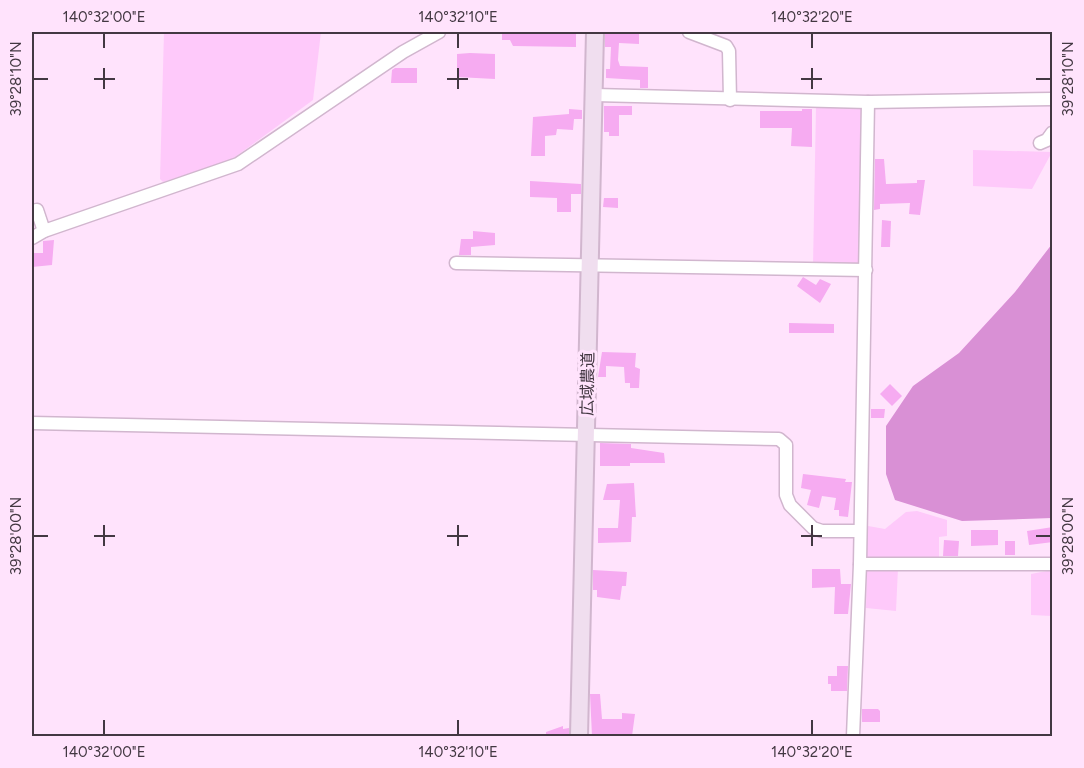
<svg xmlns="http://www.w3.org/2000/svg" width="1084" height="768" viewBox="0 0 1084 768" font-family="Figtree,'Noto Sans JP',sans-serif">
<rect width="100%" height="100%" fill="#ffe3fc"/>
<!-- green -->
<g fill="#fec9fa">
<path d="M164 32H321L313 100 231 160 163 182 160 179Z"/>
<path d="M816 107 864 108 862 267 813 266Z"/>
<path d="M973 150 1052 152 1032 189 973 186Z"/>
<path d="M917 511 947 520V536L939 537V557L866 558 868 526 885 529 906 512Z"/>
<path d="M898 568 896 611 866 608 867 569Z"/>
<path d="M1052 570V616L1031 615V574Z"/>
</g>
<!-- forest -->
<path fill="#d990d5" d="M1052 244V518L962 521 895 500 886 474V426L913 386 959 353 1015 292Z"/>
<!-- building -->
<g fill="#f6abf1">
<path d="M502 32H576V47L513 46 510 40H502Z"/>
<path d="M605 32H639V44L619 43 618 60 620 66 648 67V88H640V80L606 78V69H610L611 47H605Z"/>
<path d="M470 53 495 54V79L457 77V54Z"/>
<path d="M395 68H417V83H391L392 70Z"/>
<path d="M604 106H632V115H619V136H609V132H604Z"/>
<path d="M569 109 582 110V119H574L573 130 557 129 556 135 545 136V156H531L533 117 569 114Z"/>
<path d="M802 109H812V147L791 146 792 128H760V111H802Z"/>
<path d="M875 159H884L886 184 917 183V180H925L920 215 909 214 910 203 880 204V209L874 210Z"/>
<path d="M530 181 581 184V194H571V212H557V198L530 197Z"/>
<path d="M604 198H618V208L603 207Z"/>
<path d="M882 220 891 221 890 247H881Z"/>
<path d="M473 231 495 233V245L471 247V255H459L461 239H473Z"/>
<path d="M54 240 52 265 32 267V253H43V241Z"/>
<path d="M803 277 816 285 820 279 831 284 820 303 797 286Z"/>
<path d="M789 323 834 324V333H789Z"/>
<path d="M602 352 636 353 635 367 640 369 639 388H630V383H625L624 367 606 366V377H598Z"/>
<path d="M890 384 902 396 892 406 880 394Z"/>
<path d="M871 409H885L884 418H871Z"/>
<path d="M600 443 631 444V448L664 453 665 463H630V466H600Z"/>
<path d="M803 474 846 479 845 482H852L848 517 839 516V510H834L836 498 822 496 819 508 807 505 811 490 801 488Z"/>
<path d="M634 483 636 517H632L631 542 598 543V528H618L620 500H603L607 484Z"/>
<path d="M1053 527V542L1029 545 1027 531Z"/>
<path d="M971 530H998V545L971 546Z"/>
<path d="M944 540 959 541 958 556H943Z"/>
<rect x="1005" y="541" width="10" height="14"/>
<path d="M812 569H840L841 584H851L848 614H834L835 587 812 588Z"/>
<path d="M593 570 627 572 626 586H622L620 600 597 597V590H593Z"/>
<path d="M837 666H848L847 691H831V684H828V676H837Z"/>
<path d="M590 694H600L602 719H622V713L635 714 632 736H592Z"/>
<path d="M862 709H878L880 711V722H862Z"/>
<path d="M563 726V729L569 728V736H546V732Z"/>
</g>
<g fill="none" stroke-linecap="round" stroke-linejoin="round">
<!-- street casing -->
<g stroke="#d1b6ce" stroke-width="15">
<g id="street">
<path d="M689 32 726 46 729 51 730 100"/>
<path d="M595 95 868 102 1052 99"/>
<path d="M1040 143 1047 140 1052 133"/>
<path d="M32 211 37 210 44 231"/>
<path d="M32 238 44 231 238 164 403 52 439 32"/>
<path d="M456 263 866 270"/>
<path d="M32 423 779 439 786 445V495L790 505 813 528 822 531H859"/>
<path d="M860 564H1052"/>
<path d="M853 736 860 564 868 102"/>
</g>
</g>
<!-- secondary casing -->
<g stroke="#d1b6ce" stroke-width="20">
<path id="secondary" d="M579 736 595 32"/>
</g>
<!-- street -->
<use href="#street" stroke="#fff" stroke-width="12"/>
<!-- secondary -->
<use href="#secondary" stroke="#f0deef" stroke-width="16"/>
</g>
<!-- ticks -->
<path fill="none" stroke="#433842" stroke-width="2" d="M104 33V48M458 33V48M812 33V48M104 68V89M458 68V89M812 68V89M33 79H48M94 79H115M447 79H468M801 79H822M1036 79H1051M104 525V546M458 525V546M812 525V546M33 536H48M94 536H115M447 536H468M801 536H822M1036 536H1051M104 720V735M458 720V735M812 720V735"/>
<g text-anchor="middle" stroke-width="6" stroke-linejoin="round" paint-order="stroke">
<!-- street labels -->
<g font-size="16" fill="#433842" stroke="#ffe3fc">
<text transform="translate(587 384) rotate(-89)" y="6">広域農道</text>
</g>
</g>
<!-- border -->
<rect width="1084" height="768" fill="none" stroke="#ffe3fc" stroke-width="66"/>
<rect x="33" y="33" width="1018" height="702" fill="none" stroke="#433842" stroke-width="2"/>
<g font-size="15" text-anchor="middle" fill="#433842">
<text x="104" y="22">140°32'00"E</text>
<text x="458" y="22">140°32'10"E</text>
<text x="812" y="22">140°32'20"E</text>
<text transform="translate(16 79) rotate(-90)" y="5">39°28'10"N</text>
<text transform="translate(1068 79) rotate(-90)" y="5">39°28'10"N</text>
<text transform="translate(16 536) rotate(-90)" y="5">39°28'00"N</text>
<text transform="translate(1068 536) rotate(-90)" y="5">39°28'00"N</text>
<text x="104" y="757">140°32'00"E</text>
<text x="458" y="757">140°32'10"E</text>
<text x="812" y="757">140°32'20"E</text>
</g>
</svg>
